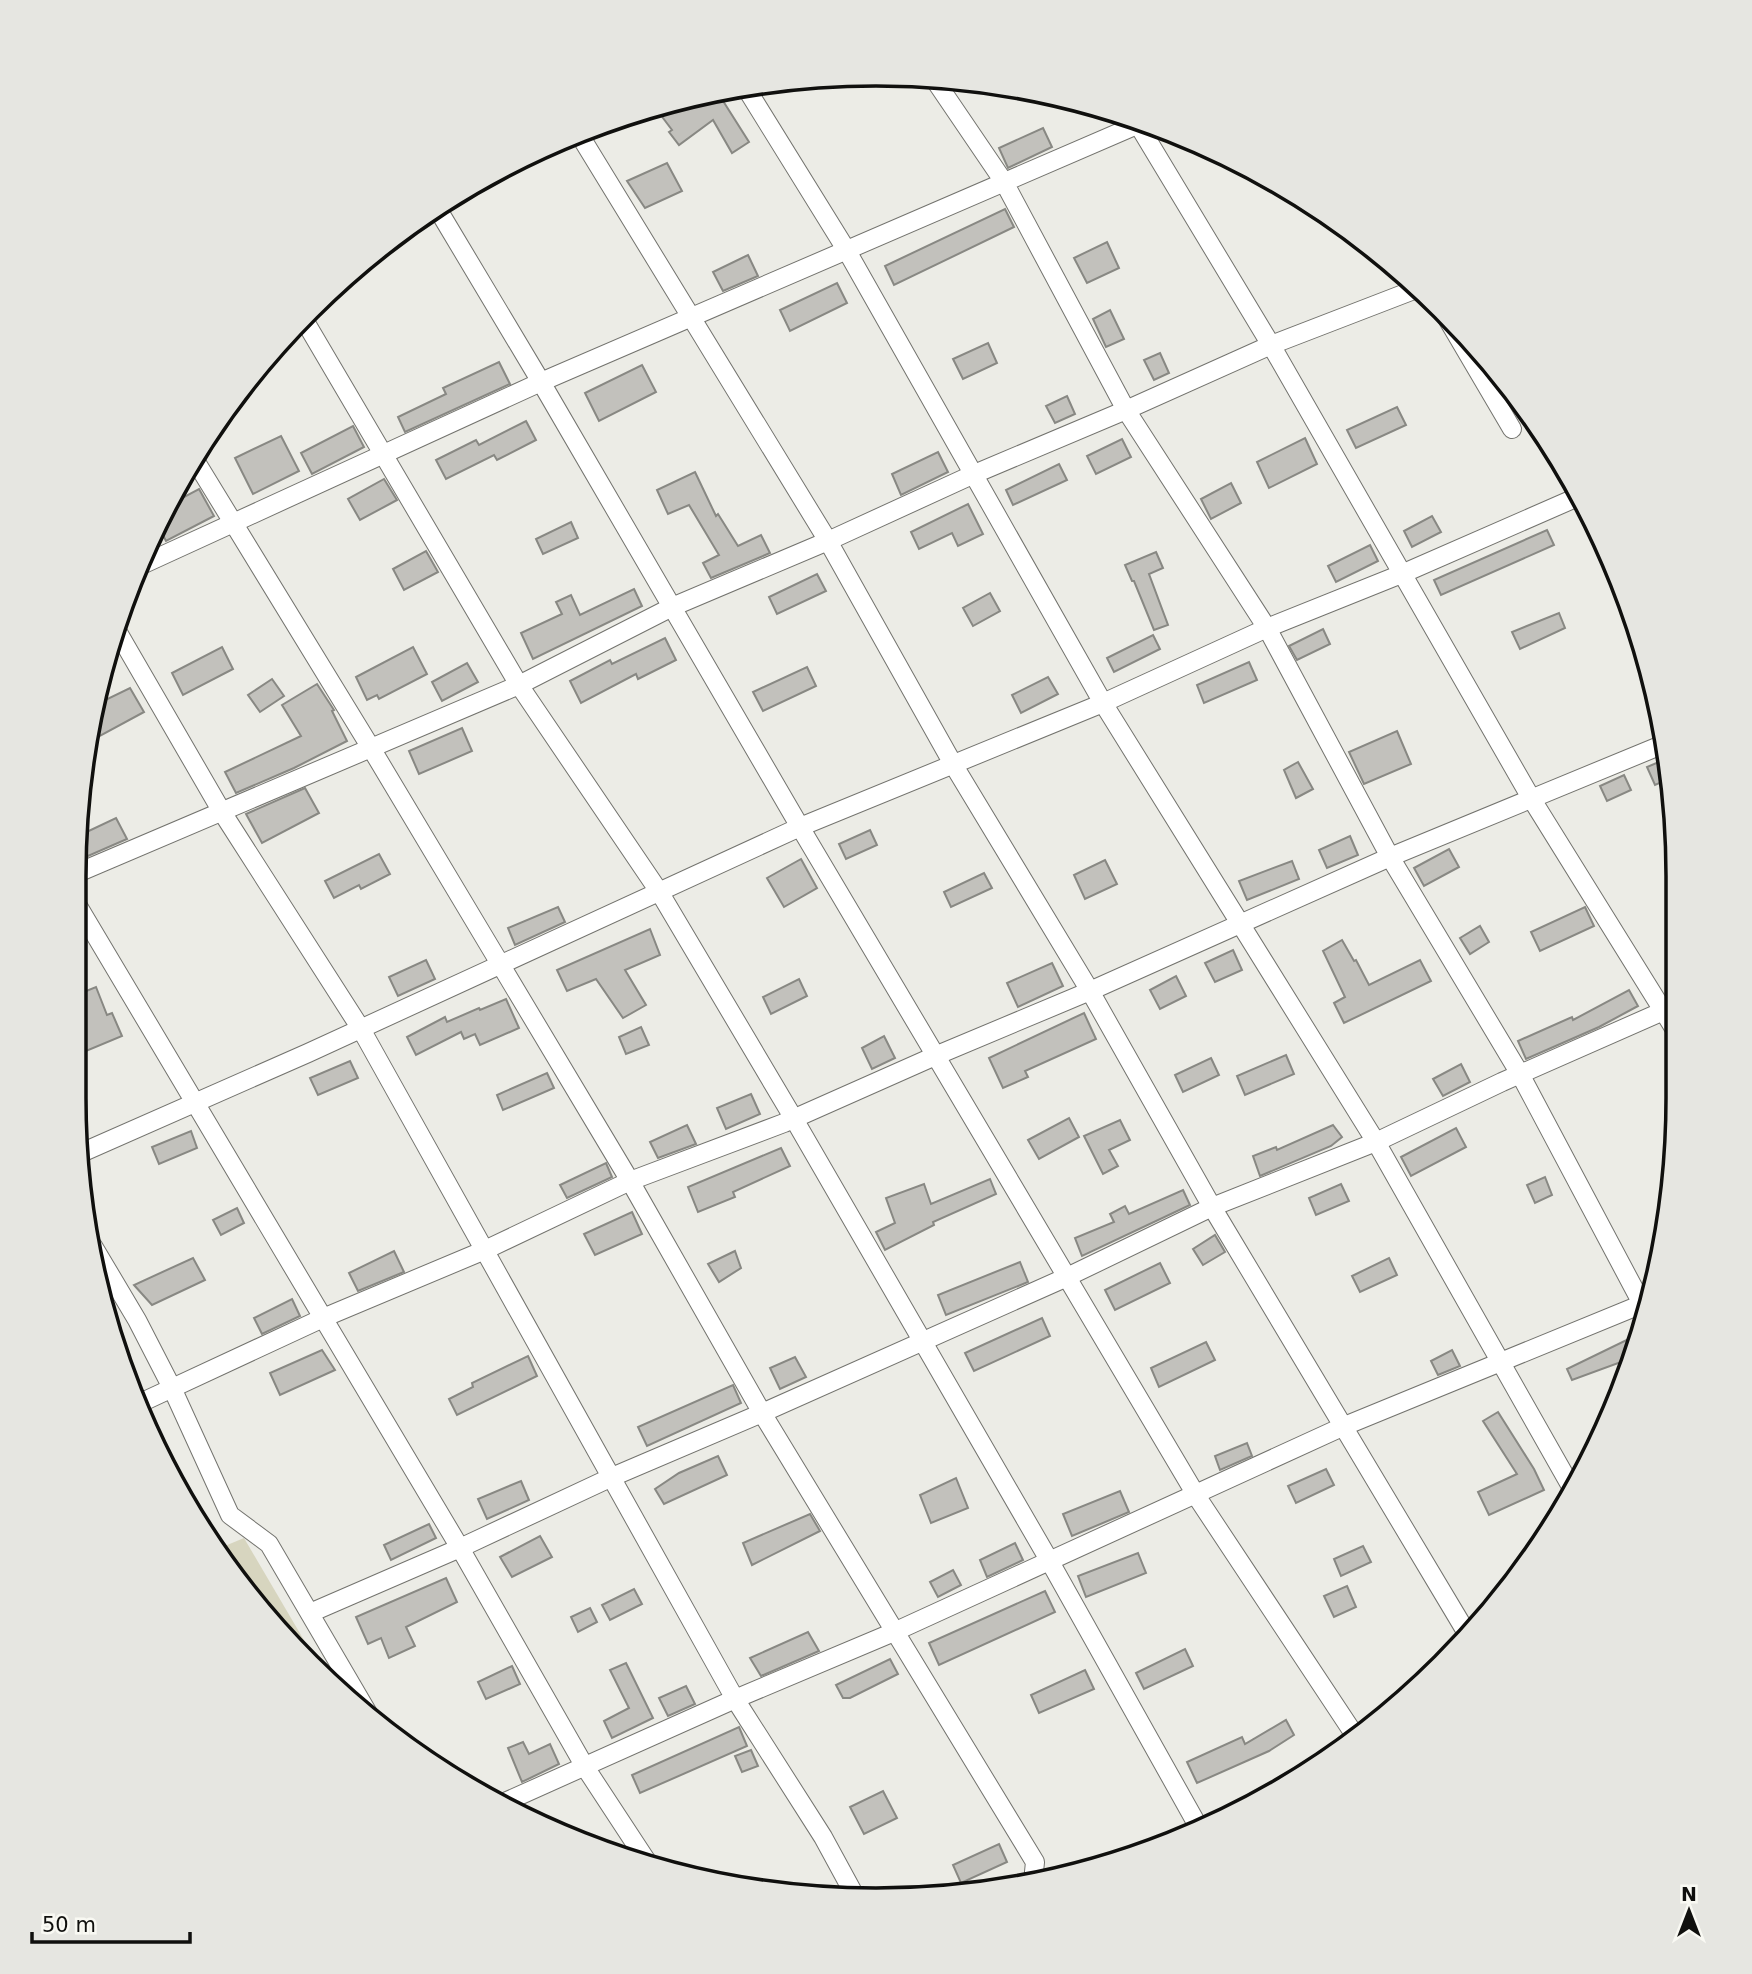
<svg xmlns="http://www.w3.org/2000/svg" width="1752" height="1974" viewBox="0 0 1752 1974" font-family="'DejaVu Sans',sans-serif">
<rect width="100%" height="100%" fill="#ecece6"/>
<!-- green -->
<path fill="#d7d5bf" d="M244 1538 325 1676 272 1627 220 1548Z"/>
<!-- building -->
<g fill="#c2c1bc" stroke="#888883" stroke-width="2">
<path d="M718 93 749 142 732 153 713 120 679 145 669 132 672 130 654 106 668 101Z"/>
<path d="M1043 128 1052 147 1008 168 999 148Z"/>
<path d="M667 163 682 191 645 208 627 181Z"/>
<path d="M1005 209 1014 227 894 285 885 266Z"/>
<path d="M1107 242 1119 268 1087 283 1074 258Z"/>
<path d="M748 255 758 276 723 291 713 272Z"/>
<path d="M837 283 847 303 790 331 780 310Z"/>
<path d="M1110 310 1124 339 1106 347 1093 319Z"/>
<path d="M988 343 997 363 963 379 953 359Z"/>
<path d="M1160 353 1169 373 1154 380 1144 360Z"/>
<path d="M499 362 510 384 405 432 398 417 446 394 443 388Z"/>
<path d="M642 365 656 392 599 421 585 393Z"/>
<path d="M1067 396 1075 414 1055 423 1046 406Z"/>
<path d="M1397 407 1406 425 1356 448 1347 430Z"/>
<path d="M526 421 536 440 497 460 494 455 446 479 436 460 476 440 479 445Z"/>
<path d="M353 426 364 447 312 474 301 453Z"/>
<path d="M281 436 299 471 253 494 235 458Z"/>
<path d="M1305 438 1317 464 1269 488 1257 462Z"/>
<path d="M1122 439 1131 457 1096 474 1087 456Z"/>
<path d="M938 452 948 472 901 495 892 474Z"/>
<path d="M1059 464 1067 480 1013 505 1006 490Z"/>
<path d="M695 472 716 516 718 514 738 546 761 535 770 553 711 578 703 563 719 555 689 505 668 514 657 490Z"/>
<path d="M384 479 397 500 360 520 348 499Z"/>
<path d="M1231 483 1241 503 1211 519 1201 499Z"/>
<path d="M199 489 214 516 166 541 157 524 165 507Z"/>
<path d="M968 504 983 534 958 546 952 533 919 549 911 532Z"/>
<path d="M1432 516 1441 532 1412 547 1404 531Z"/>
<path d="M571 522 578 538 543 554 536 539Z"/>
<path d="M1547 530 1554 545 1441 595 1434 580Z"/>
<path d="M1370 545 1378 561 1336 582 1328 566Z"/>
<path d="M426 551 438 572 404 590 393 569Z"/>
<path d="M1156 552 1163 568 1149 574 1168 625 1154 630 1134 581H1132L1125 565Z"/>
<path d="M817 574 826 591 777 614 769 597Z"/>
<path d="M634 589 642 606 533 659 521 633 562 614 556 602 571 595 580 615Z"/>
<path d="M990 593 1000 611 973 626 963 608Z"/>
<path d="M1559 613 1565 628 1520 649 1512 632Z"/>
<path d="M1323 629 1330 644 1297 660 1289 646Z"/>
<path d="M1153 635 1160 649 1114 672 1107 658Z"/>
<path d="M665 638 676 660 638 679 636 674 581 703 570 681 610 660 612 664Z"/>
<path d="M222 647 233 669 183 695 172 673Z"/>
<path d="M413 647 427 674 379 699 377 695 367 700 356 677Z"/>
<path d="M1249 662 1257 680 1204 703 1197 685Z"/>
<path d="M467 663 478 682 442 701 432 682Z"/>
<path d="M807 667 816 686 763 711 753 692Z"/>
<path d="M1048 677 1058 694 1021 713 1012 695Z"/>
<path d="M272 679 284 696 260 712 248 695Z"/>
<path d="M317 684 334 710 332 711 347 741 294 768 236 793 225 772 301 736 282 705Z"/>
<path d="M130 688 144 712 98 737 89 720 93 706Z"/>
<path d="M462 728 472 751 419 774 409 751Z"/>
<path d="M1397 731 1411 764 1364 784 1349 752Z"/>
<path d="M1666 759 1669 779 1655 785 1647 767Z"/>
<path d="M1298 762 1313 789 1296 798 1284 770Z"/>
<path d="M1624 775 1631 790 1607 801 1600 786Z"/>
<path d="M305 788 319 813 262 843 246 814Z"/>
<path d="M116 818 127 839 88 856 76 837Z"/>
<path d="M870 830 877 845 846 859 839 844Z"/>
<path d="M1350 836 1358 855 1327 868 1319 850Z"/>
<path d="M1449 849 1459 867 1424 886 1414 868Z"/>
<path d="M379 854 390 874 361 889 359 885 334 898 325 881Z"/>
<path d="M801 859 817 888 784 907 767 878Z"/>
<path d="M1105 860 1117 884 1085 899 1074 875Z"/>
<path d="M1292 861 1299 879 1247 900 1239 881Z"/>
<path d="M984 873 992 888 951 907 944 892Z"/>
<path d="M558 907 565 922 515 945 508 928Z"/>
<path d="M1585 907 1594 926 1540 951 1531 932Z"/>
<path d="M1480 926 1489 942 1470 954 1460 938Z"/>
<path d="M650 929 660 955 625 970 646 1005 623 1018 596 979 567 991 557 970Z"/>
<path d="M1342 940 1354 961 1356 960 1369 985 1420 960 1431 981 1344 1023 1334 1003 1345 997 1323 951Z"/>
<path d="M1233 950 1242 970 1215 982 1205 963Z"/>
<path d="M426 960 435 979 398 996 389 977Z"/>
<path d="M1052 963 1063 986 1018 1007 1007 983Z"/>
<path d="M1176 976 1186 996 1160 1009 1150 990Z"/>
<path d="M799 979 807 996 771 1014 763 997Z"/>
<path d="M96 987 107 1015 112 1013 122 1036 74 1056V996Z"/>
<path d="M1629 990 1638 1006 1599 1027 1526 1059 1518 1041 1572 1017 1573 1020Z"/>
<path d="M506 999 519 1028 480 1045 475 1034 464 1039 461 1032 416 1055 407 1037 445 1017 447 1022 479 1008 480 1010Z"/>
<path d="M1084 1013 1096 1039 1025 1071 1028 1077 1003 1088 989 1058Z"/>
<path d="M641 1027 649 1045 626 1054 619 1037Z"/>
<path d="M884 1036 895 1058 872 1069 862 1048Z"/>
<path d="M1286 1055 1294 1074 1245 1095 1237 1076Z"/>
<path d="M1211 1058 1219 1075 1183 1092 1175 1075Z"/>
<path d="M350 1061 358 1078 318 1095 310 1078Z"/>
<path d="M1461 1064 1470 1082 1443 1096 1433 1079Z"/>
<path d="M547 1073 554 1088 503 1110 497 1095Z"/>
<path d="M751 1094 760 1114 726 1129 717 1108Z"/>
<path d="M1069 1118 1079 1137 1039 1159 1028 1140Z"/>
<path d="M1120 1120 1130 1140 1109 1150 1118 1166 1103 1174 1084 1136Z"/>
<path d="M687 1125 696 1144 658 1158 650 1142Z"/>
<path d="M1333 1125 1342 1137 1331 1146 1260 1176 1253 1156 1276 1147 1277 1150Z"/>
<path d="M1456 1128 1466 1147 1411 1176 1401 1157Z"/>
<path d="M191 1131 197 1148 159 1164 152 1147Z"/>
<path d="M781 1148 790 1166 733 1192 735 1197 698 1212 688 1187Z"/>
<path d="M606 1163 612 1177 567 1198 560 1185Z"/>
<path d="M1545 1177 1552 1195 1535 1203 1527 1185Z"/>
<path d="M990 1179 996 1194 933 1222 934 1225 885 1250 876 1232 895 1223 886 1198 924 1184 931 1204Z"/>
<path d="M1341 1184 1349 1201 1316 1215 1309 1198Z"/>
<path d="M1183 1190 1190 1205 1082 1256 1075 1238 1114 1222 1110 1214 1125 1206 1129 1214Z"/>
<path d="M237 1208 244 1223 221 1235 213 1220Z"/>
<path d="M632 1212 642 1234 595 1255 584 1234Z"/>
<path d="M1215 1235 1225 1252 1203 1265 1193 1249Z"/>
<path d="M394 1251 404 1272 358 1291 349 1273Z"/>
<path d="M735 1251 741 1268 719 1282 708 1264Z"/>
<path d="M193 1258 205 1280 152 1305 134 1285Z"/>
<path d="M1389 1258 1397 1275 1360 1292 1352 1276Z"/>
<path d="M1020 1262 1028 1282 946 1315 938 1295Z"/>
<path d="M1160 1263 1170 1283 1115 1310 1105 1290Z"/>
<path d="M292 1299 300 1316 262 1334 254 1318Z"/>
<path d="M1042 1318 1050 1336 974 1371 965 1353Z"/>
<path d="M1641 1333 1632 1358 1572 1380 1567 1369Z"/>
<path d="M1206 1342 1215 1360 1159 1387 1151 1368Z"/>
<path d="M322 1350 335 1370 280 1395 270 1373Z"/>
<path d="M1452 1350 1460 1366 1438 1375 1431 1361Z"/>
<path d="M528 1356 537 1376 457 1415 449 1399 473 1387 472 1383Z"/>
<path d="M795 1357 806 1377 780 1389 770 1368Z"/>
<path d="M733 1385 741 1403 647 1446 638 1427Z"/>
<path d="M1498 1412 1534 1469 1544 1490 1489 1515 1478 1492 1517 1474 1483 1421Z"/>
<path d="M1247 1443 1252 1456 1220 1470 1215 1456Z"/>
<path d="M718 1456 727 1475 664 1504 655 1489 679 1473Z"/>
<path d="M1326 1469 1334 1485 1296 1503 1288 1486Z"/>
<path d="M956 1478 968 1508 931 1523 920 1495Z"/>
<path d="M521 1481 529 1500 487 1519 478 1499Z"/>
<path d="M1120 1491 1129 1512 1072 1536 1063 1514Z"/>
<path d="M810 1514 820 1531 752 1565 743 1543Z"/>
<path d="M429 1524 436 1538 391 1560 384 1545Z"/>
<path d="M540 1536 552 1557 512 1577 500 1557Z"/>
<path d="M1015 1543 1023 1560 987 1577 980 1560Z"/>
<path d="M1363 1546 1371 1562 1341 1576 1334 1559Z"/>
<path d="M1138 1553 1146 1573 1086 1597 1078 1576Z"/>
<path d="M953 1570 961 1585 938 1597 930 1582Z"/>
<path d="M446 1578 457 1602 406 1627 415 1646 389 1658 381 1638 368 1644 356 1617Z"/>
<path d="M1347 1586 1356 1607 1334 1617 1324 1596Z"/>
<path d="M634 1589 642 1604 610 1620 602 1605Z"/>
<path d="M1045 1591 1055 1612 939 1665 929 1643Z"/>
<path d="M590 1608 597 1622 578 1632 571 1617Z"/>
<path d="M808 1632 819 1651 761 1676 750 1658Z"/>
<path d="M1185 1649 1193 1666 1144 1689 1136 1673Z"/>
<path d="M890 1659 898 1674 850 1698H843L836 1685Z"/>
<path d="M626 1663 653 1718 612 1738 604 1721 629 1708 610 1670Z"/>
<path d="M512 1666 520 1684 486 1699 478 1682Z"/>
<path d="M1085 1670 1094 1689 1039 1713 1031 1695Z"/>
<path d="M686 1686 695 1704 668 1716 659 1698Z"/>
<path d="M1286 1720 1294 1735 1269 1751 1197 1783 1187 1762 1242 1737 1245 1744Z"/>
<path d="M739 1727 747 1746 640 1793 632 1775Z"/>
<path d="M523 1742 529 1754 550 1744 559 1764 522 1782 508 1748Z"/>
<path d="M751 1750 758 1766 742 1772 735 1756Z"/>
<path d="M883 1791 897 1818 864 1834 850 1807Z"/>
<path d="M999 1844 1007 1862 961 1883 953 1865Z"/>
</g>
<g fill="none" stroke-linecap="round" stroke-linejoin="round">
<!-- street casing -->
<g stroke="#73736e" stroke-width="20">
<g id="street">
<path d="M934 79 1004 182 1126 410 1267 628 1390 857 1520 1074 1648 1315"/>
<path d="M746 88 847 251 1103 703 1376 1142 1573 1490"/>
<path d="M1133 116 1271 345 1531 798 1677 1033"/>
<path d="M579 134 828 541 953 764 1090 991 1212 1207 1468 1635"/>
<path d="M437 208 541 382 800 827 1199 1500 1356 1737"/>
<path d="M1445 315 1512 429"/>
<path d="M303 318 519 685 660 893 794 1119 1049 1560 1198 1826"/>
<path d="M193 457 371 748 630 1181 762 1413 1035 1862 1033 1882"/>
<path d="M135 568 541 382 1146 121"/>
<path d="M116 629 222 812 361 1029 735 1699 823 1837 854 1894"/>
<path d="M75 874 519 685 672 607 828 541 972 475 1126 410 1271 345 1419 288"/>
<path d="M75 901 460 1548 585 1767 648 1863"/>
<path d="M81 1153 308 1053 800 827 1103 703 1267 628 1404 573 1580 496"/>
<path d="M93 1246 137 1320 172 1388 230 1515 269 1544 372 1720"/>
<path d="M138 1404 323 1318 485 1250 630 1181 784 1123 935 1056 1090 991 1390 857 1664 744"/>
<path d="M310 1613 460 1548 612 1477 762 1413 1067 1277 1212 1207 1376 1142 1502 1082 1677 1005"/>
<path d="M505 1802 735 1699 894 1632 1342 1427 1652 1300"/>
</g>
</g>
<!-- street -->
<use href="#street" stroke="#fff" stroke-width="18"/>
</g>
<!-- crop -->
<path d="M0 0H1752V1974H0ZM876 86H876A790 790 0 0 1 1666 876V1098A790 790 0 0 1 876 1888H876A790 790 0 0 1 86 1098V876A790 790 0 0 1 876 86Z" fill="#e6e6e1" fill-rule="evenodd"/>
<path fill="none" stroke="#10100e" stroke-width="3.5" d="M876 86H876A790 790 0 0 1 1666 876V1098A790 790 0 0 1 876 1888H876A790 790 0 0 1 86 1098V876A790 790 0 0 1 876 86Z"/>
<!-- north arrow -->
<g transform="translate(1689 1911)" stroke="#f9f9f3" stroke-width="5" paint-order="stroke">
<path d="M0-5L12 26L0 18L-12 26Z" fill="#10100e"/>
<text y="-10" font-size="19" font-weight="bold" text-anchor="middle" fill="#10100e">N</text>
</g>
<!-- scale -->
<path d="M32 1932v10h158v-10" fill="none" stroke="#10100e" stroke-width="3.5"/>
<text x="42" y="1932" font-size="21" fill="#10100e" stroke="#f9f9f3" stroke-width="5" paint-order="stroke">50 m</text>
</svg>
